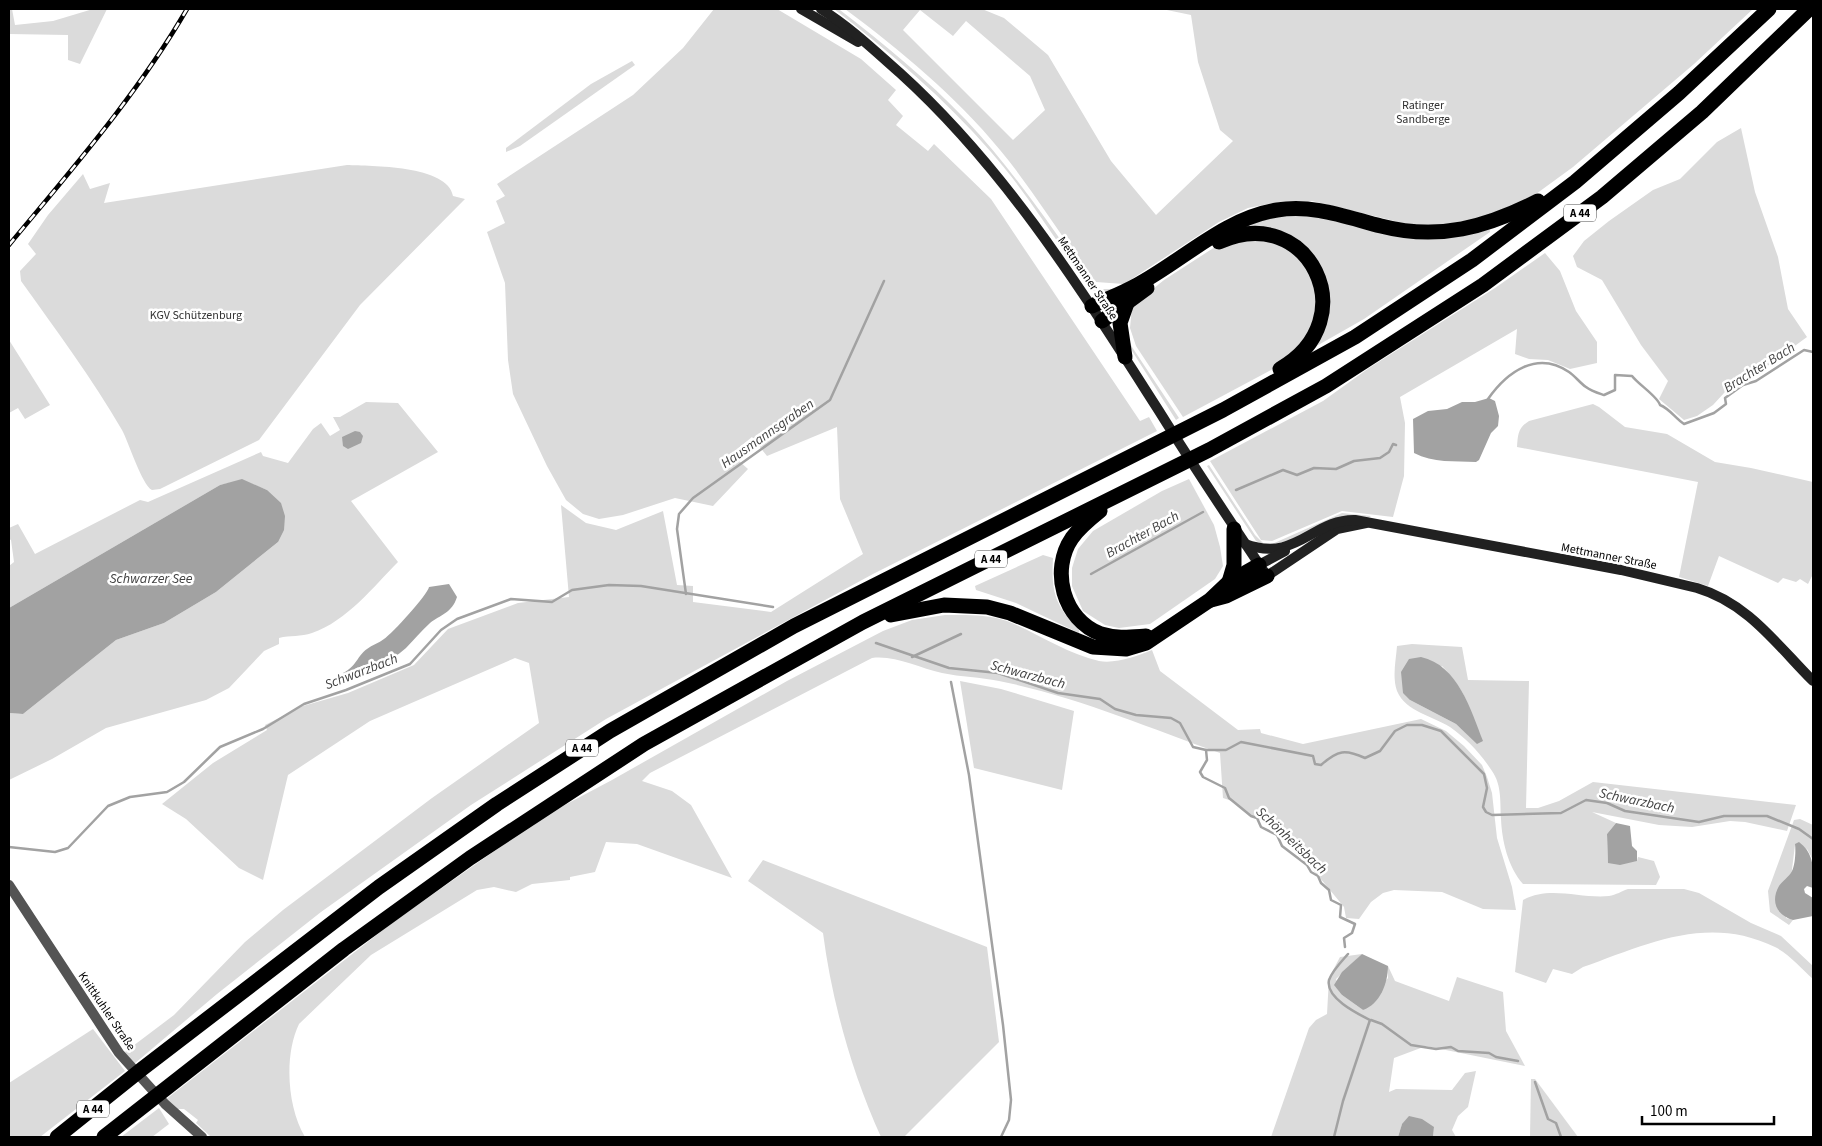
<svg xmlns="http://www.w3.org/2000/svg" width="1822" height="1146" viewBox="0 0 1822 1146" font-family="'Source Sans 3',sans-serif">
<rect width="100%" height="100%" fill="#fff"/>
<!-- green -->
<g fill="#dbdbdb" fill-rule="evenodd">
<path d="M9 9H12L15 25 53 21 93 9H107L80 64 68 60V35L9 34Z"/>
<path d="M714 9H777L861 59 896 90 888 100 903 116 896 125 928 151 934 144 991 199 1140 421 1149 417 1157 431 873 574 606 719 471 805 321 912 217 994 134 1064 125 1052 174 1015 245 942 283 910 432 798 539 723 529 663 515 658 370 721 288 775 263 880 239 868 186 819 162 804 213 763 267 730 265 725 303 706 348 693 414 665 448 629 518 603 569 597 561 505 586 523 616 530 663 511 677 585 693 586V602L771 612 863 554 840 499 837 427 767 456 752 437 731 454 748 469 713 506 675 498 623 515 599 519 583 514 566 500 547 466 513 394 508 360 505 283 487 232 505 223 496 201 505 196 497 184 633 95 683 48Z"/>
<path d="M834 9 840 10C884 44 927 79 966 120 1012 169 1051 226 1090 282L1102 289H1115C1106 294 1101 297 1092 290 1058 245 1029 195 991 152 944 98 890 52 834 9Z"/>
<path d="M845 9H982L1004 18 1048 55 1111 161 1156 215 1233 141 1220 130 1198 62 1191 15 1162 9H1753L1694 64 1573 167 1536 194 1508 208 1481 218 1446 224H1407L1312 201 1279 202 1248 208 1219 222 1124 284 1096 282C1062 239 1035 192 1000 150 956 96 900 50 845 9ZM920 10 953 36 966 21 1030 76 1045 110 1013 140 903 30Z"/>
<path d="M632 61 635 65 520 146 506 152V148L591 84Z"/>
<path d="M1741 128 1755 192 1778 257 1788 309 1807 337 1762 370 1736 380 1713 405 1697 416 1684 420 1659 399 1668 381 1641 345 1602 280 1577 267 1573 256 1584 241 1609 221 1653 190 1680 179 1717 142Z"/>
<path d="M347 165C370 166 448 165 453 196L465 199 360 305 259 440 160 489 152 490C142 485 129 443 122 430 92 378 56 330 21 281L20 271 36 254 28 244 48 215 83 174 90 189 110 183 104 203Z"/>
<path d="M1300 212 1386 230 1489 227 1490 232 1364 319 1313 348 1326 318 1306 250 1239 231 1241 225Z"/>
<path d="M1261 237 1297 253 1314 275 1317 321 1288 361 1183 417 1136 346 1130 328 1132 306 1164 280 1215 247Z"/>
<path d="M1545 253 1560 271 1576 311 1597 342V363L1570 369 1548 360 1529 359 1515 354 1517 329 1400 397 1405 423 1404 476 1393 517 1342 511 1272 541 1261 540 1210 461 1323 401 1369 368 1495 288Z"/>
<path d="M1126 328 1128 338 1132 347 1179 418 1176 420 1127 343 1124 335Z"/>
<path d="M9 340 50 405 25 419 18 408 9 413Z"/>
<path d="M366 402 398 403 438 452 351 501 398 562C373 587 347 621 312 633 301 637 290 635 279 638V644L264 651 229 688 206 700 106 728 52 759 9 780V713L23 714 116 640 164 623 216 592 278 542 267 490 242 480 220 485 9 608V566L14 562 11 540 9 539V528L18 524 35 554 140 500 148 502 261 452 263 456 288 463 313 429 321 423 330 436 340 430 333 417H340Z"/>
<path d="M1593 404 1599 407 1625 427 1667 434 1715 462 1751 468 1813 482V574L1808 584 1800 579 1796 582 1783 578 1778 583 1719 556 1708 586 1679 577 1698 482 1517 447C1518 434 1518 428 1529 421Z"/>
<path d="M1209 465 1255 535 1263 543 1272 544 1342 513 1371 516 1368 518C1359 517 1350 514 1341 517 1318 523 1278 554 1256 541L1207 466Z"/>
<path d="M1189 479 1214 525 1220 547 1223 566 1215 579 1150 624 1119 628 1105 625 1083 611 1072 586V568L1078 549 1093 531 1162 491Z"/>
<path d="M1043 555 1053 558C1051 592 1055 605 1079 630V633L1016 603 976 590 975 586Z"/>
<path d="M945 615C966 615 987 614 1007 621 1037 633 1067 654 1099 661 1116 664 1137 656 1152 650L1160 671 1238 730 1260 729 1261 733 1303 744 1421 719 1446 731 1464 746 1482 765 1487 777 1492 793 1497 838 1512 887 1516 910 1483 909 1442 892 1394 890 1383 893 1371 902 1359 919 1346 918 1344 907 1310 866 1264 822 1251 817 1235 802 1223 798 1220 753C1147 727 1075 696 999 681 980 677 961 677 942 673 919 668 895 655 872 658L650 773 642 781 672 791 691 805 732 878 637 844 606 842 595 872 570 877V880L532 884 516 892 494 887 477 890 371 955 299 1024C284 1055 287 1107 305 1137H211L196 1123 198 1120 184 1109H177L165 1100 392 923 544 816 612 780 787 681 883 631 912 620Z"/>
<path d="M1412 644 1462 647 1468 680 1529 681 1526 808H1538L1559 801 1593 782 1796 805 1787 831 1745 822 1730 821 1692 827 1659 825 1592 812 1616 823 1607 834 1608 863 1637 861 1638 857 1654 861 1660 877 1656 885 1523 884C1508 867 1502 841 1501 819 1500 803 1502 785 1492 771 1481 754 1467 739 1450 727 1433 716 1406 712 1397 691 1392 677 1396 660 1397 646ZM1442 666C1467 692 1471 709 1477 743L1456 724 1410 700Z"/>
<path d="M960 681 1001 689 1074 711 1062 790 974 768Z"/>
<path d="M1800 819 1813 825V860L1807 849 1795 845 1786 918 1793 920 1789 925 1770 912 1768 891 1794 820Z"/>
<path d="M763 860 987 947 999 1042 904 1137H881C852 1073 832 1002 823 933L748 881Z"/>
<path d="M1628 889H1684L1699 893 1751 923 1781 936 1813 966V979C1802 969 1789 954 1775 947 1708 914 1647 944 1583 967L1572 974 1553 969 1546 983 1515 972 1523 900C1549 885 1581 899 1609 896 1616 895 1622 891 1628 889Z"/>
<path d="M1362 954 1336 979 1342 995 1363 1010 1388 978V966L1395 981 1449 1001 1457 977 1503 992 1506 1031 1525 1066 1426 1046 1394 1058 1389 1092 1396 1089 1452 1090 1465 1073 1476 1071 1468 1107 1458 1116 1452 1130 1456 1137H1433L1434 1127 1402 1124 1398 1137H1271L1309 1028 1316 1020 1327 1014 1329 978 1340 957Z"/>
<path d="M93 1029 125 1071 40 1137H9V1083Z"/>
<path d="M1531 1079H1535L1578 1137H1530Z"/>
<path d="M159 1108 169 1124 152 1137H121Z"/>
</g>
<!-- water -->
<g fill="#a2a2a2">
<path d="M1489 398 1495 401 1499 416 1498 426 1491 433 1479 460 1476 462C1455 461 1433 463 1414 453L1413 419 1428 411 1447 409 1462 402H1475Z"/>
<path d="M355 431 360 432 363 436 361 443 348 449 343 446 342 437Z"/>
<path d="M242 479 267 490 281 503 285 516 284 530 278 542 216 592 164 623 116 640 23 714 9 713V608L220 485Z"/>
<path d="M449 584 457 597C452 613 440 615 430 623 421 631 414 640 406 648 389 663 365 673 345 681L343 679V673C357 666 357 656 367 649 372 645 379 643 384 639 392 634 428 594 429 587Z"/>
<path d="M1421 657C1458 665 1471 710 1483 741L1477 744 1456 724 1410 700 1403 693 1401 672 1409 659Z"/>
<path d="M1616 823 1630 826 1632 846 1637 851V861L1620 865 1608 863 1607 834Z"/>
<path d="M1799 842C1815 854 1813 869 1813 888L1807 886 1804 889 1805 893 1813 898V916L1793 920C1777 915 1770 902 1779 886 1782 881 1789 877 1792 871 1795 865 1796 852 1795 844Z"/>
<path d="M1362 954 1388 966C1388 983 1380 1004 1363 1010L1342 995 1334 985 1342 972Z"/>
<path d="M1409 1116 1422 1119 1434 1127 1433 1137H1398L1402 1124Z"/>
</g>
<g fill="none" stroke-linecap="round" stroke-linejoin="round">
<!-- stream -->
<g stroke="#a2a2a2" stroke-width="2.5">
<path d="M1488 399C1507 372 1537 350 1569 372 1575 376 1580 383 1586 387 1591 391 1598 393 1604 395L1615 390V375L1632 376C1638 384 1658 397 1660 405 1670 409 1675 418 1684 424L1714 413 1726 404 1725 398 1743 385 1756 381 1804 350 1813 352"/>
<path d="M1236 490 1283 470 1297 475 1314 468 1336 469 1354 461 1380 458 1389 452 1393 444 1396 445"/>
<path d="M1091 574 1203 512"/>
<path d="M686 594 677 529 679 514 693 498 830 400 884 281"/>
<path d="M876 643 949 668 998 673 1058 693 1100 699 1115 709 1136 715 1171 718 1180 723 1193 747 1206 750H1226L1241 742 1313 756 1315 764 1321 765C1338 750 1345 749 1365 758L1380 751 1395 731 1407 725H1422L1441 731 1484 774 1487 788 1483 807 1486 812 1492 815 1561 813 1586 800 1607 803 1625 811 1699 822 1724 816H1767L1799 829 1813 839"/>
<path d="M912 657 961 634"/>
<path d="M951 682 969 775 1003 1025 1011 1100 1009 1120 1001 1137"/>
<path d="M1206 750 1207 760 1200 772 1203 777 1225 788 1229 798 1251 816 1257 818 1261 827 1277 835 1282 846 1307 865 1311 872 1318 876 1321 883 1329 890 1331 900 1341 905 1340 917 1355 924 1352 933 1344 938 1345 947"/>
<path d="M9 847 55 852 68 848 108 806 130 797 167 792 184 782 220 747 263 729 304 704 346 690 410 664 441 630 457 619 511 599 552 602 572 590 609 585 641 586 773 607"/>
<path d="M1371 1020 1382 1024 1411 1045 1436 1049 1451 1047 1458 1051 1489 1053 1496 1057 1518 1061"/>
<path d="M1535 1082 1548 1119 1556 1123 1561 1137"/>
<path d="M1334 1137 1343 1101 1370 1020C1358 1014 1325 998 1329 980 1332 971 1342 961 1348 954"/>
</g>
<!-- tertiary -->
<path stroke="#545454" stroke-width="10" d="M9 885 119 1053 165 1104 202 1137"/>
<!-- secondary -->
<g stroke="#212121" stroke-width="10">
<path d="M801 9 858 42"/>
<path d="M821 9C850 27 875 51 900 73 1007 170 1082 291 1159 411 1194 467 1230 521 1267 576L1337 529 1366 523"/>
<path d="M1245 544C1296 563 1313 519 1355 520L1621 570 1697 588C1748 603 1777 645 1813 681"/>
<path d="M1259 565 1285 551"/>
</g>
<!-- motorway -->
<g stroke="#000" stroke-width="15">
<path d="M1219 242C1308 201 1367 319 1280 369"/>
<path d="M1092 306C1107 299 1123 293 1137 285 1182 261 1225 218 1277 210 1313 204 1346 217 1381 226 1439 241 1487 227 1538 201"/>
<path d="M1102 321 1147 288"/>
<path d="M1125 357 1120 323 1127 303"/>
<path d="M1100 511C1090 519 1080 527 1072 538 1050 570 1063 620 1101 634 1117 639 1131 637 1146 636"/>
<path d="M1229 582 1234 565V529"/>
<path d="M1211 600 1226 596 1267 576"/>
<path d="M891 615 944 605 987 607 1010 613 1093 647 1126 649 1146 643 1210 600 1229 582 1259 565"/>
<path d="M57 1137 142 1069 379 887 497 804 610 731 794 626 1223 410 1355 337 1472 260 1575 182 1679 93 1769 9"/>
<path d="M104 1137 344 949 470 858 644 744 863 622 1209 450 1326 386 1483 285 1602 197 1702 112 1809 9"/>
</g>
<!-- rail casing -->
<g stroke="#000" stroke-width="4.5">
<path id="rail" d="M9 245C72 169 137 95 187 9"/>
</g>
<!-- rail -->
<use href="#rail" stroke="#fff" stroke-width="2.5" stroke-dasharray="8" stroke-linecap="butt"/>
</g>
<g text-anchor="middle" stroke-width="5" stroke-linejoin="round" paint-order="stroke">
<!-- shield labels -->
<g fill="#fff" stroke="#4c4c4c" stroke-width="1">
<rect x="1564" y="204.5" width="32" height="17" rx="4"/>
<rect x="975" y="550.5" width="32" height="17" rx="4"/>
<rect x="566" y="739.5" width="32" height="17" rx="4"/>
<rect x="77" y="1100.5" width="32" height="17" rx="4"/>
</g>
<g font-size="11" font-weight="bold" fill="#000">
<text x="1580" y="217">A 44</text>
<text x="991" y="563">A 44</text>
<text x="582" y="752">A 44</text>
<text x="93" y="1113">A 44</text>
</g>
<!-- park labels -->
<g font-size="12" fill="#323232" stroke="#fff">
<text x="1423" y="109">Ratinger<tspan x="1423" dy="14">Sandberge</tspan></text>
<text x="196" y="319">KGV Schützenburg</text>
</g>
<!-- street labels -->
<g font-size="12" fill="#000" stroke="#fff">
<text transform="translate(1088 278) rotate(56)" y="4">Mettmanner Straße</text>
<text transform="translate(1609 556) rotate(11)" y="4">Mettmanner Straße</text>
<text transform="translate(107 1011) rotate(56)" y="4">Knittkuhler Straße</text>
</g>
<!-- water labels -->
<g font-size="14" font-style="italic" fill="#434343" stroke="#fff">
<text transform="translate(1759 367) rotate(-32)" y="5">Brachter Bach</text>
<text transform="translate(767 433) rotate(-35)" y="5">Hausmannsgraben</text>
<text transform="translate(1142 534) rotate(-29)" y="5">Brachter Bach</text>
<text x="151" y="583">Schwarzer See</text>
<text transform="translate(361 671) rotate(-21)" y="5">Schwarzbach</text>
<text transform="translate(1028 674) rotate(15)" y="5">Schwarzbach</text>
<text transform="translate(1637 800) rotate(12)" y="5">Schwarzbach</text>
<text transform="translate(1292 840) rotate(43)" y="5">Schönheitsbach</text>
</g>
</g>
<!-- border -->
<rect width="1822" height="1146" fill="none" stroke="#000000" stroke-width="20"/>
<!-- scale -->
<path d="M1642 1116v8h132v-8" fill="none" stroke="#000000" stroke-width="2.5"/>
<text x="1650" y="1116" font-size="15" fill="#000000" stroke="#ffffff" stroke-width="4" paint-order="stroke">100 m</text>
</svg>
